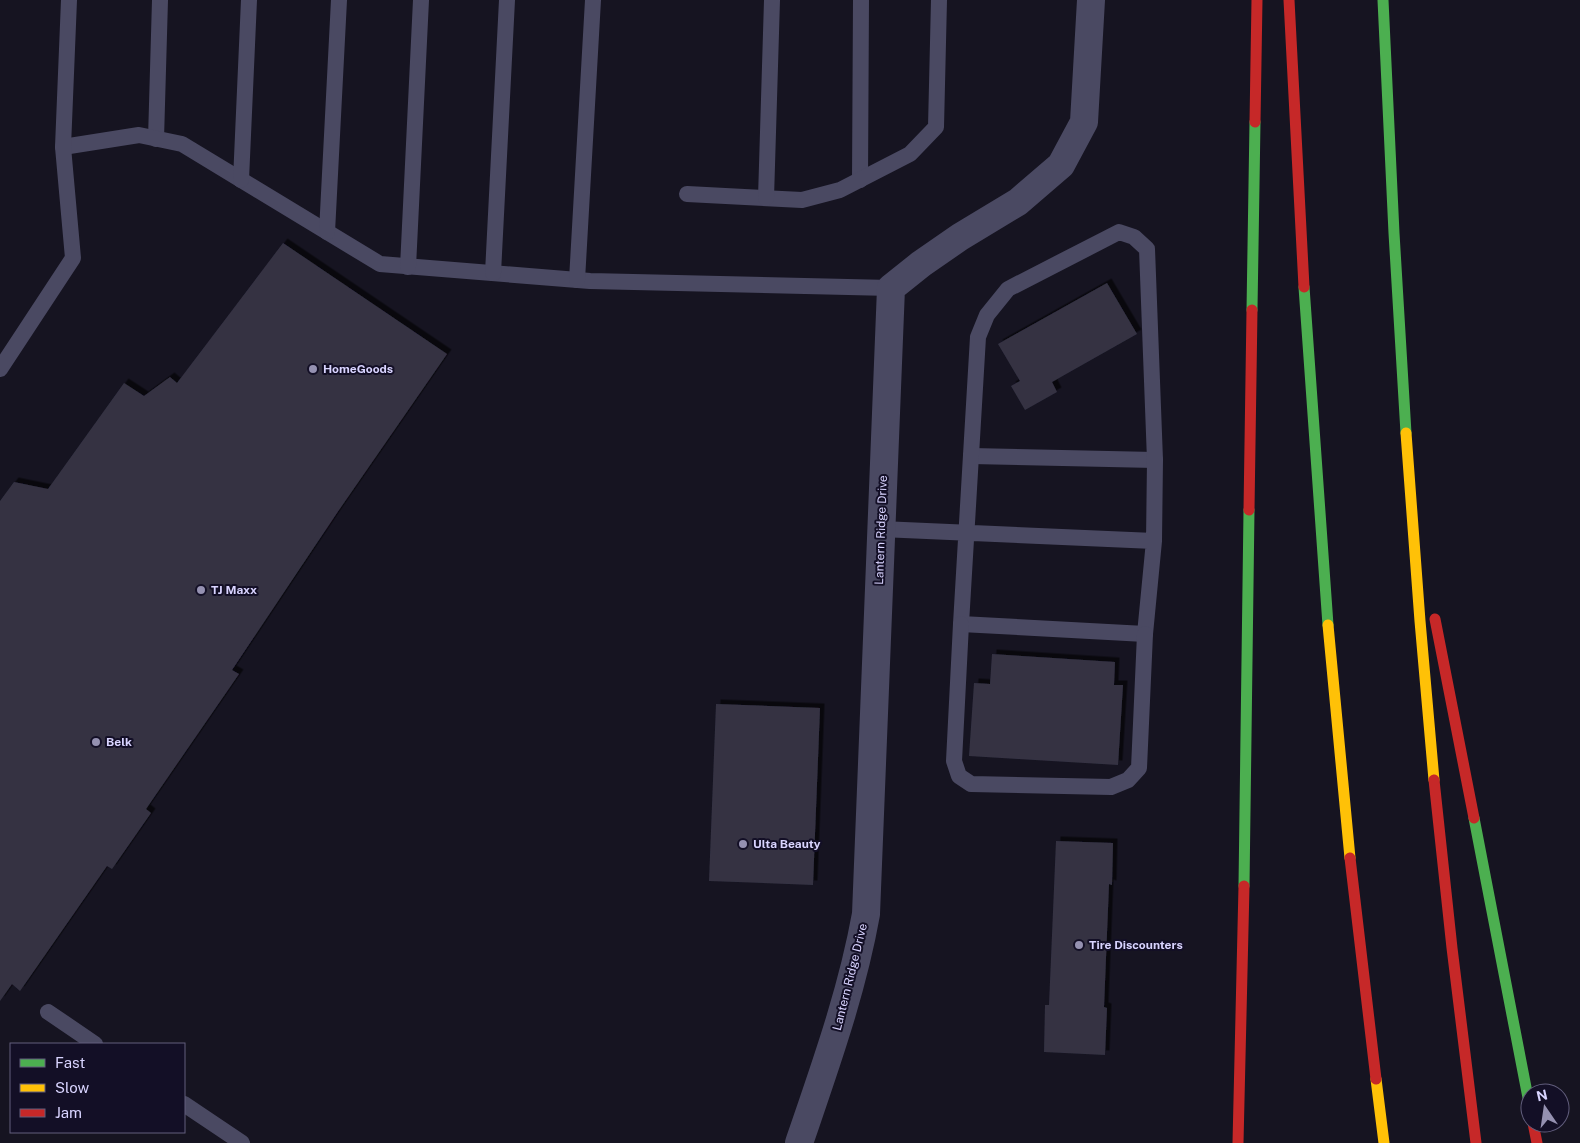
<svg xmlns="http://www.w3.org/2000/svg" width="1580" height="1143" viewBox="0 0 1580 1143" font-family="'Public Sans',sans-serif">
<defs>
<filter id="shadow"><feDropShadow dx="4.5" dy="-4.5" stdDeviation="0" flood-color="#0009"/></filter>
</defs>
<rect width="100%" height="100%" fill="#161421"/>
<!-- building -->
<g fill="#343243" filter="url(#shadow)">
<path d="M283 243 447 354 339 510 232 670 239 674 146 809 151 813 112 869 107 866 20 991 12 984 0 1001V501L14 482 48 489 124 383 144 396 170 377 177 383Z"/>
<path d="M1107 283 1137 334 1052 382 1057 392 1025 410 1011 386 1020 381 998 344Z"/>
<path d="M992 654 1115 662 1114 685H1123L1118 765 969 756 974 683 990 684Z"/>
<path d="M716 704 820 708 813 885 709 881Z"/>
<path d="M1056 841 1113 843 1112 885 1109 884 1104 1007 1107 1008 1105 1055 1044 1052 1045 1005H1049Z"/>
</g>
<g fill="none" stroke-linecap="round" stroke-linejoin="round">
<!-- lane -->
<g stroke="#4a4962" stroke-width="16">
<path d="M156 139 160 0"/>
<path d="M63 147 139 135 182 144 380 264 590 281 891 288"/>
<path d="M241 180 249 0"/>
<path d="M860 180 861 0"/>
<path d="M687 194 802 200 840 190 910 154 936 127 939 0"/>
<path d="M766 198 772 0"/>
<path d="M327 232 339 0"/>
<path d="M408 267 421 0"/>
<path d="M493 273 507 0"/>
<path d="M577 280 593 0"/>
<path d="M0 369 73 258 63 147 69 0"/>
<path d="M971 456 1155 460"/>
<path d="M881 529 1154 541 1145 634 961 624 978 337 987 315 1008 289 1119 232 1134 237 1147 249 1155 460 1154 541"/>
<path d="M961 624 954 761 959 776 971 784 1111 787 1128 780 1139 768 1145 634"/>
<path d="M48 1012 95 1044"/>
<path d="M184 1104 242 1143"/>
</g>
<!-- street -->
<path stroke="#4a4962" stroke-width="28" d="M799 1143C825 1067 852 992 866 914L891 288 921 264 960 237 1018 202 1061 165 1084 122 1091 0"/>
<!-- fast -->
<g stroke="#4caf50" stroke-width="11">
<path d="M1383 0 1394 233 1406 433"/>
<path d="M1304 287 1328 625"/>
<path d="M1252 310 1255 122"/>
<path d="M1474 818 1530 1108"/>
<path d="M1244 886 1249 510"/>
</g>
<!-- slow -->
<g stroke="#ffc107" stroke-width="11">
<path d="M1406 433 1420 621 1434 780"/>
<path d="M1328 625 1350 858"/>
<path d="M1376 1079 1384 1143"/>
</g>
<!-- jam -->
<g stroke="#c62828" stroke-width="11">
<path d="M1289 0 1304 287"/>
<path d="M1255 122 1257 0"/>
<path d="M1249 510 1252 310"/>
<path d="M1435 619 1474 818"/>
<path d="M1434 780 1452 948 1476 1143"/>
<path d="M1350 858 1376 1079"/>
<path d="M1533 1123 1537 1143"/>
<path d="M1238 1143 1244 886"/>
</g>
</g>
<!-- markers -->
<g fill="#9591b1" stroke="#130f26" stroke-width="2">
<circle cx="313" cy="369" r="5"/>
<circle cx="201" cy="590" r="5"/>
<circle cx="96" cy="742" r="5"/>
<circle cx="743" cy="844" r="5"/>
<circle cx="1079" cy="945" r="5"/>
</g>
<g text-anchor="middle" stroke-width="4" stroke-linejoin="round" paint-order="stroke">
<!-- poi labels -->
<g font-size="12" font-weight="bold" fill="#d9d4ff" stroke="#130f26" text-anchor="start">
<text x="323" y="373">HomeGoods</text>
<text x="211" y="594">TJ Maxx</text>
<text x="106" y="746">Belk</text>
<text x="753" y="848">Ulta Beauty</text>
<text x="1089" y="949">Tire Discounters</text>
</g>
<!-- street labels -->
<g font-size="12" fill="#d9d4ff" stroke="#130f26">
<text transform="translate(881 530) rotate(-88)" y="4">Lantern Ridge Drive</text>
<text transform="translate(850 977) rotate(-76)" y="4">Lantern Ridge Drive</text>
</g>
</g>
<!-- legend -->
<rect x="10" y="1043" width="175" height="90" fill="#130f26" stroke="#625e7d"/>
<rect x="20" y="1059" width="25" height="8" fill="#4caf50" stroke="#625e7d"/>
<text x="55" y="1068" font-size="15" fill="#d9d4ff">Fast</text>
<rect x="20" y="1084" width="25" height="8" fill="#ffc107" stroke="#625e7d"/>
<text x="55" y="1093" font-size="15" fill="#d9d4ff">Slow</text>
<rect x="20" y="1109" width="25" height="8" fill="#c62828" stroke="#625e7d"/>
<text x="55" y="1118" font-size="15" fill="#d9d4ff">Jam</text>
<!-- north arrow -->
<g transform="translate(1545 1108) rotate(347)"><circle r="24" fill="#130f26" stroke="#625e7d"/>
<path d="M0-4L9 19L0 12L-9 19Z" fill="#9591b1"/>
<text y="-8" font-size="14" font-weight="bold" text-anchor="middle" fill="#d9d4ff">N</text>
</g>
</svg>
